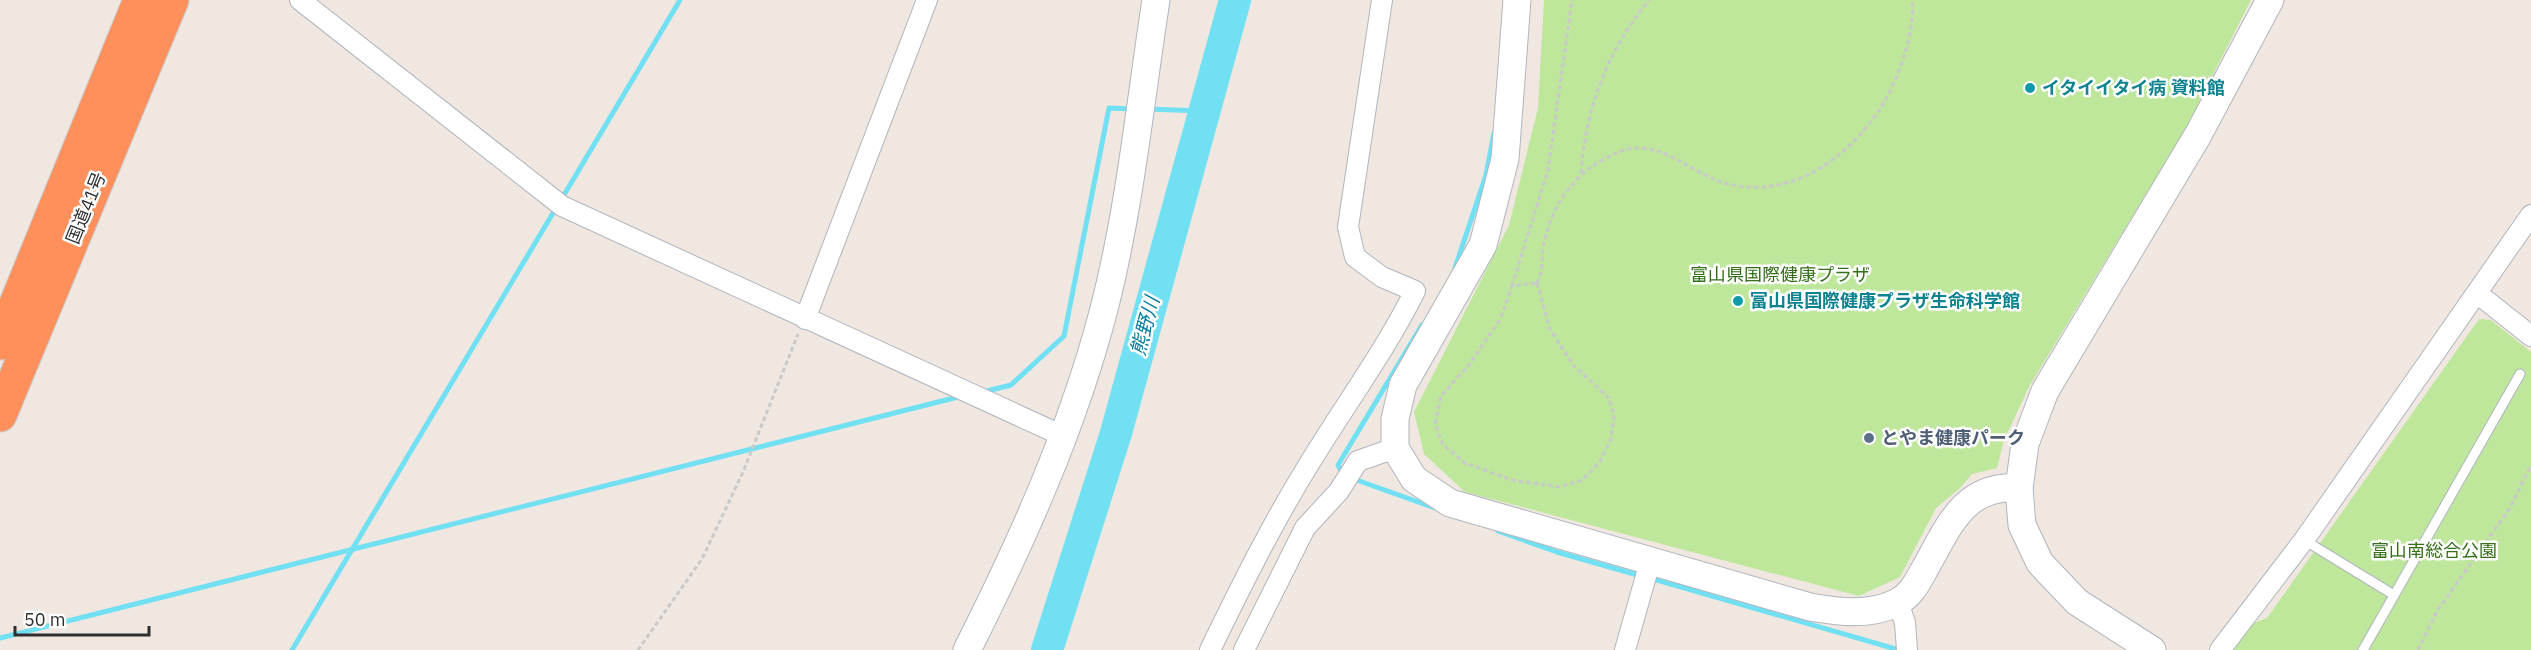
<svg xmlns="http://www.w3.org/2000/svg" width="2531" height="650" viewBox="0 0 2531 650" font-family="'IBM Plex Sans','Noto Sans JP',sans-serif">
<rect width="100%" height="100%" fill="#efe7e0"/>
<!-- green -->
<g fill="#bee79c">
<path d="M1544 0H2251L2186 128 2030 385 2004 440 1997 468 1972 474 1960 488 1936 508 1900 577 1859 596 1465 492 1424 454 1414 412 1509 225 1538 108Z"/>
<path d="M2479 319 2491 320 2531 352V650H2232L2249 625 2267 618Z"/>
</g>
<g fill="none" stroke-linecap="round" stroke-linejoin="round">
<!-- stream -->
<g stroke="#72e0f3" stroke-width="5">
<path d="M1147 109 1203 111"/>
<path d="M561 200 680 0"/>
<path d="M1455 268 1486 175 1494 133"/>
<path d="M983 392 1011 385 1064 336 1109 108 1132 109"/>
<path d="M1343 474 1338 465 1422 325"/>
<path d="M1351 478 1438 509"/>
<path d="M1498 531 1557 552 1641 576"/>
<path d="M1650 578 1899 650"/>
<path d="M0 638 962 396"/>
<path d="M292 650 556 208"/>
</g>
<!-- river -->
<path stroke="#72e0f3" stroke-width="32" d="M1047 650 1116 433 1235 0"/>
<!-- lane casing -->
<g stroke="#b0b5be" stroke-width="11">
<g id="lane">
<path d="M2304 540 2394 595"/>
<path d="M2363 650 2520 374"/>
</g>
</g>
<!-- street casing -->
<g stroke="#b0b5be" stroke-width="22">
<g id="street">
<path d="M300 0 562 206 1063 436"/>
<path d="M2478 294 2531 336"/>
<path d="M805 319 927 0"/>
<path d="M1898 602 1905 623 1907 650"/>
<path d="M1210 650C1242 584 1275 518 1314 456 1348 401 1386 349 1415 291L1382 277 1355 257 1348 227 1382 0"/>
<path d="M1244 650 1305 528 1339 491 1358 461 1395 448"/>
<path d="M1625 650 1650 562"/>
<path d="M2220 650 2304 540 2531 215"/>
</g>
</g>
<!-- secondary casing -->
<g stroke="#b0b5be" stroke-width="29">
<g id="secondary">
<path d="M1517 0 1505 159 1483 245 1403 385 1395 419V448L1414 479 1450 503 1810 607C1839 612 1869 616 1896 603 1910 596 1916 585 1923 572 1948 529 1962 484 2019 488"/>
<path d="M967 650C1022 541 1073 428 1104 309 1130 208 1140 103 1156 0"/>
<path d="M2152 650 2077 602 2040 563 2022 525 2019 488 2025 444 2045 391 2198 135 2270 0"/>
</g>
</g>
<!-- highway casing -->
<g stroke="#c9c9c9" stroke-width="35">
<g id="highway">
<path d="M0 343 140 0"/>
<path d="M0 415 172 0"/>
</g>
</g>
<!-- path -->
<g stroke="#c9c9c9" stroke-width="3" stroke-dasharray="4.5 3" stroke-linecap="butt">
<path d="M1581 173C1586 107 1607 51 1649 0"/>
<path d="M1537 283 1550 329 1573 365 1609 398 1614 416 1611 439 1599 463 1582 480 1560 487 1512 480 1465 463 1443 445 1435 424 1441 396 1468 366 1500 320 1512 286Z"/>
<path d="M1537 283C1544 269 1541 257 1544 243 1553 202 1575 172 1614 154 1658 133 1688 174 1728 184 1790 199 1845 160 1878 112 1896 86 1916 32 1912 0"/>
<path d="M1512 286 1548 170 1572 0"/>
<path d="M638 650 702 559 743 472 798 334"/>
<path d="M2418 650 2437 611 2510 508 2531 465"/>
</g>
<!-- lane -->
<use href="#lane" stroke="#fff" stroke-width="9"/>
<!-- street -->
<use href="#street" stroke="#fff" stroke-width="20"/>
<!-- secondary -->
<use href="#secondary" stroke="#fff" stroke-width="27"/>
<!-- highway -->
<use href="#highway" stroke="#ff8f5b" stroke-width="33"/>
</g>
<!-- markers -->
<g fill="#0f9aa8" stroke="#fff" stroke-width="2">
<circle cx="2030" cy="88" r="6"/>
<circle cx="1738" cy="301" r="6"/>
</g>
<circle fill="#5c6f8a" stroke="#fff" stroke-width="2" cx="1869" cy="438" r="6"/>
<g text-anchor="middle" stroke-width="5" stroke-linejoin="round" paint-order="stroke">
<!-- culture labels -->
<g font-size="18" font-weight="bold" fill="#0d838f" stroke="#fff" text-anchor="start">
<text x="2042" y="94">イタイイタイ病 資料館</text>
<text x="1750" y="307">富山県国際健康プラザ生命科学館</text>
</g>
<!-- street labels -->
<g font-size="18" fill="#2e2e2e" stroke="#fff">
<text transform="translate(86 208) rotate(-68)" y="6">国道41号</text>
</g>
<!-- park labels -->
<g font-size="18" fill="#356f19" stroke="#fff">
<text x="1780" y="281">富山県国際健康プラザ</text>
<text x="2434" y="557">富山南総合公園</text>
</g>
<!-- service labels -->
<g font-size="18" font-weight="bold" fill="#4e5e75" stroke="#fff" text-anchor="start">
<text x="1881" y="444">とやま健康パーク</text>
</g>
<!-- water labels -->
<g font-size="20" font-style="italic" fill="#097d9f" stroke="#fff">
<text transform="translate(1145 326) rotate(-75)" y="7">熊野川</text>
</g>
</g>
<!-- scale -->
<path d="M15 626v9h134v-9" fill="none" stroke="#2e2e2e" stroke-width="3"/>
<text x="24" y="626" font-size="18" fill="#2e2e2e" stroke="#ffffff" stroke-width="4.5" paint-order="stroke">50 m</text>
</svg>
